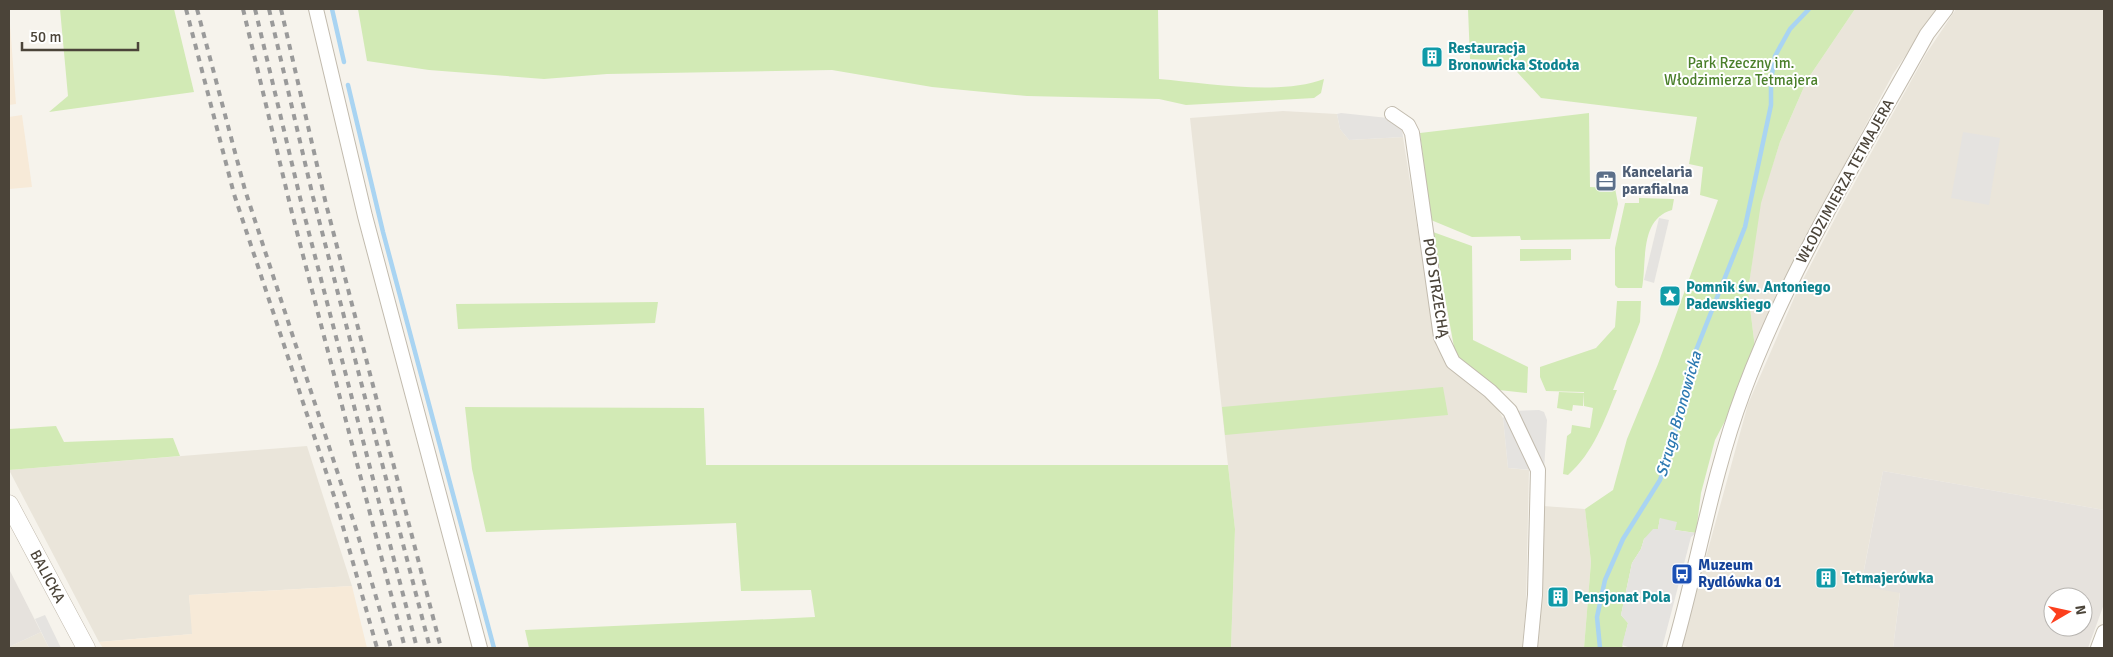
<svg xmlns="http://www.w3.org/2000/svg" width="2113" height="657" viewBox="0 0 2113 657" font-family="Signika,sans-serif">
<rect width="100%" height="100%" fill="#f6f3ec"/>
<!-- residential -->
<g fill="#eae5da">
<path d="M1855 9H1937L1893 74 1832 188 1755 348 1748 291 1760 203 1780 142 1807 80Z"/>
<path d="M1956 9H2104V510L1883 471 1861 585 1900 592 1893 648H1681L1748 404 1798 289 1840 209 1926 54Z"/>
<path d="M1283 111 1337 114 1340 129 1349 140 1403 137 1436 346 1451 367 1489 395 1503 418 1508 468 1529 470 1526 604 1522 648H1231L1235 529 1190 118Z"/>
<path d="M307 446 352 586 189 595 193 634 99 642 9 470Z"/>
<path d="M1543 506 1585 509 1591 562 1584 648H1538Z"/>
<path d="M41 632 49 648H9V647Z"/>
</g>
<!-- commercial -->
<g fill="#f7ead8">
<path d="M9 11 16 104 9 105Z"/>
<path d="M22 115 32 187 9 189V117Z"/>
<path d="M352 586 367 648H103L99 642 192 634 189 595Z"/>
</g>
<!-- industrial -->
<g fill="#e6e2dd" fill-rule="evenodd">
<path d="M1883 471 2104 510V604L2088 648H1893L1900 593 1861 586ZM2053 597H2083V627H2053Z"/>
<path d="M9 569 41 632 9 647Z"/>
</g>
<!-- green -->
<g fill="#d2eab5">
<path d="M60 9H174L194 92 49 112 68 96Z"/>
<path d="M358 9H1158L1159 79C1207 83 1279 96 1324 79L1321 93 1314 98 1186 105 1159 99 1027 96 932 87 832 70 607 74 544 79 429 70 367 61Z"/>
<path d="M1468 9H1855L1807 80 1780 142 1761 203 1748 291 1755 348 1734 404 1715 440 1701 493 1696 533 1675 530 1660 518 1658 529 1644 539 1641 549 1632 563 1621 615 1628 623 1622 648H1584L1591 562 1585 509 1613 490 1627 439 1658 364 1718 200 1700 195 1703 167 1689 164 1697 117 1541 98 1507 61 1470 59Z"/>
<path d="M1589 113 1590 187 1615 188 1618 204 1610 239 1521 240 1520 236 1472 237 1431 220 1420 133Z"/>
<path d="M1639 198 1674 199 1672 210C1639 219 1647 263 1642 288H1618L1615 285V248L1625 203H1639Z"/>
<path d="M1433 232 1472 246 1473 340 1528 367 1527 393 1499 390 1456 358Z"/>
<path d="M1520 249H1571V260L1520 261Z"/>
<path d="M1617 301H1641L1640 322 1613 390H1617C1604 421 1594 452 1568 475L1563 474 1567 436 1571 433 1572 425 1590 428 1593 408 1584 406V392L1546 391 1540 377V367L1596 348 1615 327Z"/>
<path d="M658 302 655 323 458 329 456 304Z"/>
<path d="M1443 387 1448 415 1225 435 1222 407Z"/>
<path d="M1559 392 1584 393 1583 406 1573 405 1572 411 1557 408Z"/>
<path d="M465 407 704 408 706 465H1228L1235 529 1231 648H529L525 630 815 617 811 590 741 591 736 523 486 532 472 469Z"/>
<path d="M56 426 64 442 173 438 180 456 9 470V429Z"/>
</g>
<!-- parking -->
<g fill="#e5e3e0">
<path d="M1341 113 1388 118 1402 128 1403 137 1349 140 1340 129 1337 114Z"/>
<path d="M1963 132 2000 138 1989 205 1951 198Z"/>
<path d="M1659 218 1669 220 1654 283 1644 280Z"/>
<path d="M1539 410 1544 412 1547 420 1544 471 1508 468 1503 418 1510 411Z"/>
<path d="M1660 518 1677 522 1675 530 1696 533 1691 537 1662 648H1631L1622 645 1628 623 1621 615 1632 563 1641 549 1644 539 1653 529H1658Z"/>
<path d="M45 615 61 648H49L35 619Z"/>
</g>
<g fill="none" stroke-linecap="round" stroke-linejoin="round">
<!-- stream -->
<g stroke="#a9d4f2" stroke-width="4.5">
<path d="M332 9 344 62"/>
<path d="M348 85 383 232 494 648"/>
<path d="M1600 648 1597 617 1605 580 1623 539 1660 480 1671 449 1689 368 1745 227 1771 105V80L1775 56 1790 29 1809 9"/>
</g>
<!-- minor casing -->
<g stroke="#c2bbae" stroke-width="16">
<g id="minor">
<path d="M316 9 365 216 480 648"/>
<path d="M1392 114 1408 125 1412 133 1441 337 1453 362 1490 391 1510 411 1538 470 1535 595 1530 648"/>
<path d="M1674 648C1698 564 1712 476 1743 393 1790 267 1862 151 1927 34L1946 9"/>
<path d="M2098 648 2104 632"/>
</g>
</g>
<!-- tertiary casing -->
<g stroke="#c2bbae" stroke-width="19">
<g id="tertiary">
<path id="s1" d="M9 504 86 648"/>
</g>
</g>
<!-- minor -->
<use href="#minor" stroke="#fff" stroke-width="14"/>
<!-- tertiary -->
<use href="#tertiary" stroke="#fff" stroke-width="18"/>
<!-- rail -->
<g stroke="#9a9a9a" stroke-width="4" stroke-dasharray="6 6" stroke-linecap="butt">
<path d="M186 9 234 194 336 502 377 648"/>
<path d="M197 9 245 190 357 532 391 648"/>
<path d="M243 9 292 213 405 648"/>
<path d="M255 9 303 210 417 648"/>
<path d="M269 9 313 197 430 648"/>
<path d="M281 9 326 204 441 648"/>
</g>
</g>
<!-- icons -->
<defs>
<g id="building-square" transform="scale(1.125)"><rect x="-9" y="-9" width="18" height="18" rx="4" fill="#0f9aa8" stroke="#fff"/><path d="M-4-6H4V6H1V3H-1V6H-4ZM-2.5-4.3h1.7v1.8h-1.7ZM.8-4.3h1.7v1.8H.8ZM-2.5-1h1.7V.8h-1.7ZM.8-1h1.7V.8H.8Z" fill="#fff"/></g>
<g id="office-square" transform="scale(1.125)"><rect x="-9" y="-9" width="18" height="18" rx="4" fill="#5c6f8a" stroke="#fff"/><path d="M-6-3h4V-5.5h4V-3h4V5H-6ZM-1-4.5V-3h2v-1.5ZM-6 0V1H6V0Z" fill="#fff"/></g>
<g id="sight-square" transform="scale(1.125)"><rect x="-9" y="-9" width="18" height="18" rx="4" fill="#0f9aa8" stroke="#fff"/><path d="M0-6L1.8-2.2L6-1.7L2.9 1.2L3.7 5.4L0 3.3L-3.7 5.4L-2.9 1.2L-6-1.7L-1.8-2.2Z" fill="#fff"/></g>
<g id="bus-square" transform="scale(1.125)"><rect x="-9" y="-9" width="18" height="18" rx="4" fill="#1a4fb4" stroke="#fff"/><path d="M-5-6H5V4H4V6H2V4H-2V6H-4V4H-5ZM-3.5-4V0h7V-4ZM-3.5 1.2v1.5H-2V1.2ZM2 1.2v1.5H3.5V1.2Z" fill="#fff"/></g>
</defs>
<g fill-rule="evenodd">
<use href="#building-square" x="1432" y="57"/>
<use href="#office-square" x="1606" y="181"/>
<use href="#sight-square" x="1670" y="296"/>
<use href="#bus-square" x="1682" y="574"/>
<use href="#building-square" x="1826" y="578"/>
<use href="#building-square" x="1558" y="597"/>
</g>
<g text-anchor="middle" stroke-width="4" stroke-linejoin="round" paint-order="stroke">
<!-- culture labels -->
<g font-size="15" font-weight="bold" fill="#0d838f" stroke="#fff" text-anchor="start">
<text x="1448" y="53">Restauracja<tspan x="1448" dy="17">Bronowicka Stodoła</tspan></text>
<text x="1686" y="292">Pomnik św. Antoniego<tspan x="1686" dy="17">Padewskiego</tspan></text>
<text x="1842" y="583">Tetmajerówka</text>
<text x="1574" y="602">Pensjonat Pola</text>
</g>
<!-- park labels -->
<g font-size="15" fill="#4a7f2a" stroke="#fff">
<text x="1741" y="68">Park Rzeczny im.<tspan x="1741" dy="17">Włodzimierza Tetmajera</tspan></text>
</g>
<!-- service labels -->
<g font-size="15" font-weight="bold" fill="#4e5e75" stroke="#fff" text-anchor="start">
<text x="1622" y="177">Kancelaria<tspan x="1622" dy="17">parafialna</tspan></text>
</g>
<!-- street labels -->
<g font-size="15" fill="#4b4439" stroke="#fff">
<text transform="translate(1845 181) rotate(-61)" y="5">WŁODZIMIERZA TETMAJERA</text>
<text transform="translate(1436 288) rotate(81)" y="5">POD STRZECHĄ</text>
<text dy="5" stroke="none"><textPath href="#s1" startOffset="82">BALICKA</textPath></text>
</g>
<!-- transit labels -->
<g font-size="15" font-weight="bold" fill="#164399" stroke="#fff" text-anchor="start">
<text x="1698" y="570">Muzeum<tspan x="1698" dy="17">Rydlówka 01</tspan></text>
</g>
<!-- water labels -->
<g font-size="16" font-style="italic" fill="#2e7ab2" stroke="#fff">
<text transform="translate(1678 414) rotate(-74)" y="6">Struga Bronowicka</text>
</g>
</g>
<!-- border -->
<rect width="2113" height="657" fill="none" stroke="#4b4439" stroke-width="20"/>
<!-- north arrow -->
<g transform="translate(2068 612) rotate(81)"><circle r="24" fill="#ffffff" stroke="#b7b4b0"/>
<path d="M0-4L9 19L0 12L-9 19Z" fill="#fc3f1d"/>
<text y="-8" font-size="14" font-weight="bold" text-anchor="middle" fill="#4b4439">N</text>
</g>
<!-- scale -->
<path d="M22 42v8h116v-8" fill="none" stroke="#4b4439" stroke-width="2.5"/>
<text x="30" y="42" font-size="15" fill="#4b4439" stroke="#ffffff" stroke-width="4" paint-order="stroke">50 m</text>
</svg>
